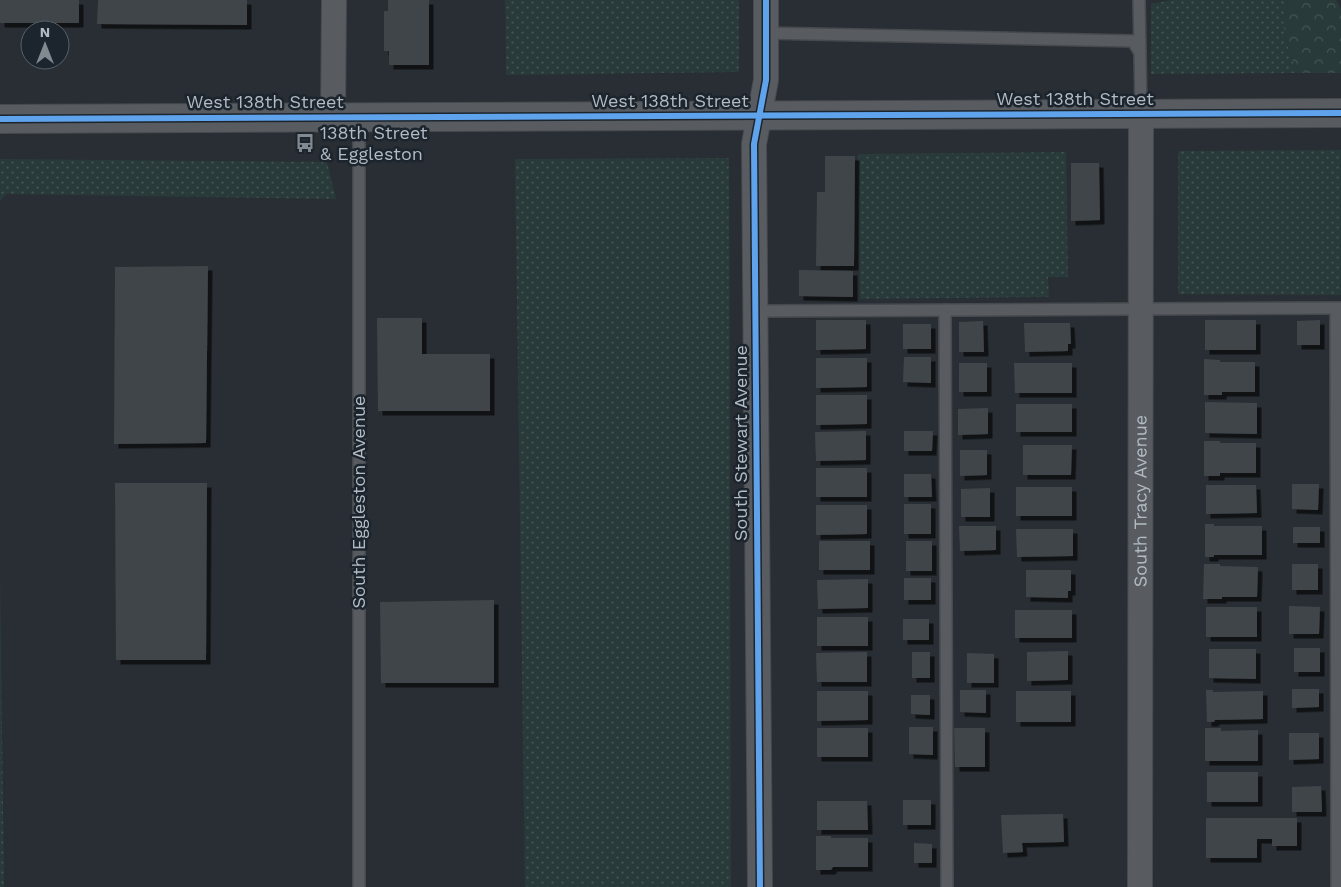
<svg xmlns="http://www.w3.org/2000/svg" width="1341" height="887" viewBox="0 0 1341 887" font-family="'Work Sans',sans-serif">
<defs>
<pattern id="green-dots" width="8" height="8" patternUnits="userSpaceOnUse" patternTransform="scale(1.25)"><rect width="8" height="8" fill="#283a39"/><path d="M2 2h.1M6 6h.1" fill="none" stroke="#455554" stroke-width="1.8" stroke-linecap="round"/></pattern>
<pattern id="forest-crowns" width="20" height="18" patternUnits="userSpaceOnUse" patternTransform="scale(1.25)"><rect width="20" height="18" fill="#283a39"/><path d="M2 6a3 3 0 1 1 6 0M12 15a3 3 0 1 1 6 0" fill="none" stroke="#455554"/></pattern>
<filter id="shadow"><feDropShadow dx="4.5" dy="4.5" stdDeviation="0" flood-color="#0009"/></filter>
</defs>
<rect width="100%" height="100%" fill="#282e33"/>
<!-- green -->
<g fill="url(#green-dots)">
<path d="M505 0H739V72L506 75Z"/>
<path d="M1172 0H1288C1278 24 1288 50 1298 73L1151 74V4Z"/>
<path d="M1341 150V295L1178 294V151Z"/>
<path d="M1066 152 1068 277H1048L1049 297 860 299 858 154Z"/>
<path d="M729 158 731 887H525L515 159Z"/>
<path d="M0 159 327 162 336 199 6 194 0 201Z"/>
<path d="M0 567 4 887H0Z"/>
</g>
<!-- forest -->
<path fill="url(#forest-crowns)" d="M1288 0H1336L1341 9V73H1298C1288 50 1278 24 1288 0Z"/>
<!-- building -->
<g fill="#40454a" filter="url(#shadow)">
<rect x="0" y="0" width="79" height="23"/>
<path d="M98 0H247V25L97 24Z"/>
<path d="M388 0H429V65H389V51H384V11H388Z"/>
<path d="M825 156H855L854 266H816L817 192H825Z"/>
<path d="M1071 163H1099L1100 220 1071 221Z"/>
<path d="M208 266 206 443 114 444 115 267Z"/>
<path d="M799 270 853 271V297L799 296Z"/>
<path d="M377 318H422V354H490V411H378Z"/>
<path d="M816 320H866V349L816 350Z"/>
<rect x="1205" y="320" width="51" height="30"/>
<path d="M1320 320V345H1297V321Z"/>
<path d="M983 321 984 352H959V322Z"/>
<path d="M1024 323H1070L1071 344H1068V351L1025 352Z"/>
<rect x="903" y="324" width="28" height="25"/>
<path d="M904 357H931V383L903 382Z"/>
<path d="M816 358H867V387L816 388Z"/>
<path d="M1204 359 1220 360V362H1255V392H1222V395H1204Z"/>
<rect x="959" y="363" width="28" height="29"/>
<path d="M1014 363H1072V393H1015Z"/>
<path d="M816 395H867V424L816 425Z"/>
<path d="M1205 402 1257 403V434L1205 433Z"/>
<rect x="1016" y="404" width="56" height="28"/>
<path d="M988 408V434L958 435V409Z"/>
<path d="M866 431V460L816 461 815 432Z"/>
<path d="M904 431H933L932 451H904Z"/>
<path d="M1204 441H1220V443H1256V473H1220V476H1204Z"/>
<path d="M1023 445H1072L1071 475H1023Z"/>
<path d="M960 450H987V475L960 476Z"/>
<rect x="816" y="468" width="51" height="29"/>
<path d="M904 474H931L932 497H904Z"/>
<path d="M115 483H207L206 660H116Z"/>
<path d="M1292 484H1319L1318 510 1292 509Z"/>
<path d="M1206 485H1256L1257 513 1206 514Z"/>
<rect x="1016" y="487" width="56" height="29"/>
<path d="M990 488V517H961V489Z"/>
<rect x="904" y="504" width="27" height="30"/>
<path d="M816 505H867V534L816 535Z"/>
<path d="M1205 524H1214V526H1262V555H1214V557H1205Z"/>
<path d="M959 526H996V550L960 551Z"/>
<rect x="1293" y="527" width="27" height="16"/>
<path d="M1016 529H1073V556L1017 557Z"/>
<rect x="819" y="541" width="51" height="29"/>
<rect x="906" y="541" width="26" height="30"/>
<path d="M1204 564H1220V566L1258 567 1257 597H1222V599H1203Z"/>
<rect x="1292" y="564" width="26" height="26"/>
<path d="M1026 570H1071V591H1068V598L1026 597Z"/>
<rect x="904" y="578" width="27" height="22"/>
<path d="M868 579V608L818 609 817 580Z"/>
<path d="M494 600V683H381L380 602Z"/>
<path d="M1289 606 1320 607 1319 634H1289Z"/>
<rect x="1206" y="607" width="51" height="30"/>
<rect x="1015" y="610" width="57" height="28"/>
<rect x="817" y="617" width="51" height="29"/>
<rect x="903" y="619" width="26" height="21"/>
<rect x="1294" y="648" width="26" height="24"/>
<path d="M1209 649H1256V679L1209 678Z"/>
<path d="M1068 651V680L1027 681V652Z"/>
<path d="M867 652V682H817L816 653Z"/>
<rect x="912" y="652" width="18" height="26"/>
<path d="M967 653 994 654V683H967Z"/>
<path d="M1292 689H1319V707L1292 708Z"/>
<path d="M960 690H986V713L960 712Z"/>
<path d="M1206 690H1213V692L1263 691V719L1215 720 1214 722H1207Z"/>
<path d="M817 691H868V720L817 721Z"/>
<rect x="1016" y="691" width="55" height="31"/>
<path d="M911 695H930V715L911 714Z"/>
<path d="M909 727H933V755L909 754Z"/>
<rect x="817" y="728" width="51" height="29"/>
<path d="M954 728H985V767H955Z"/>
<path d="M1205 728H1221V731L1258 730V761H1205Z"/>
<path d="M1289 733H1319V759L1289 760Z"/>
<rect x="1207" y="772" width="51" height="30"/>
<path d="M1321 786 1322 812H1292V787Z"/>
<rect x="903" y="800" width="28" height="25"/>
<path d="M817 801H867L868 830H817Z"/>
<path d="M1063 814 1064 842 1022 843 1023 852 1003 853 1001 815Z"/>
<path d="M1206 818H1297V846H1272V839H1257V858H1206Z"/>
<path d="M816 836H831V838H868V867H833L831 870H816Z"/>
<path d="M914 843 932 844V863H914Z"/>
</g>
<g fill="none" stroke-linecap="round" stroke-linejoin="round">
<!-- service casing -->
<g stroke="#464a4e" stroke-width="14">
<g id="service">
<path d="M1139 0 1140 51"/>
<path d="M766 33 1133 41 1140 53 1141 113"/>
<path d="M1336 308 1337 887"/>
<path d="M945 310 947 887"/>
<path d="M755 311 1341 308"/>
<path d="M359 887V117"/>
</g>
</g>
<!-- minor casing -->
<g stroke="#464a4e" stroke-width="26">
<g id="minor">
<path d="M333 117 334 0"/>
<path d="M760 887 754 144 766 80V0"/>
<path id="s1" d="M1140 887 1141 114"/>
</g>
</g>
<!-- tertiary casing -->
<g stroke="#464a4e" stroke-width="30">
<path id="tertiary" d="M0 119 1341 113"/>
</g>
<!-- service -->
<use href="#service" stroke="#585c61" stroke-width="11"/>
<!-- minor -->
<use href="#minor" stroke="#585c61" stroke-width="24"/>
<!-- tertiary -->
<use href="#tertiary" stroke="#585c61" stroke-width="28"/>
<!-- cycleway casing -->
<g stroke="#1c252d" stroke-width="9">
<g id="cycleway">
<path d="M0 119 1341 113"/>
<path d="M760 887 754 144 766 80V0"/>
</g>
</g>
<!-- cycleway -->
<use href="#cycleway" stroke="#60a3ed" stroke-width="6"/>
</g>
<!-- icons -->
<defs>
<g id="bus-bare" transform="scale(1.5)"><path d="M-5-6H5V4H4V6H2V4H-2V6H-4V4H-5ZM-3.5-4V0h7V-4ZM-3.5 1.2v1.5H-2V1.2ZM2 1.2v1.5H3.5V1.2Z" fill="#828a91" stroke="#1c252d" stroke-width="2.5" paint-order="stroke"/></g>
</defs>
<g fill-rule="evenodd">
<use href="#bus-bare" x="305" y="143"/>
</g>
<g text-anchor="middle" stroke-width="5" stroke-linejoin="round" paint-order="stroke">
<!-- street labels -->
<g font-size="18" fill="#b2bbc4" stroke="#1c252d">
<text x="1075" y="105">West 138th Street</text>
<text x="670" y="107">West 138th Street</text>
<text x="265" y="108">West 138th Street</text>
<text transform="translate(741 443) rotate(-90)" y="6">South Stewart Avenue</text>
<text dy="6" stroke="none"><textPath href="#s1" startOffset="386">South Tracy Avenue</textPath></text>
<text transform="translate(359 502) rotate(-90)" y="6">South Eggleston Avenue</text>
</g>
<!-- poi labels -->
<g font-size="18" fill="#b2bbc4" stroke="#1c252d" text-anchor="start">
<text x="320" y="139">138th Street<tspan x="320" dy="21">&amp; Eggleston</tspan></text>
</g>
</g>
<!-- north arrow -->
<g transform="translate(45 45)"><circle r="24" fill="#1c252d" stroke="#586169"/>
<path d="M0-4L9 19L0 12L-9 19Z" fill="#828a91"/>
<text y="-8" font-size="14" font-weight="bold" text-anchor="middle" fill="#b2bbc4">N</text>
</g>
</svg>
